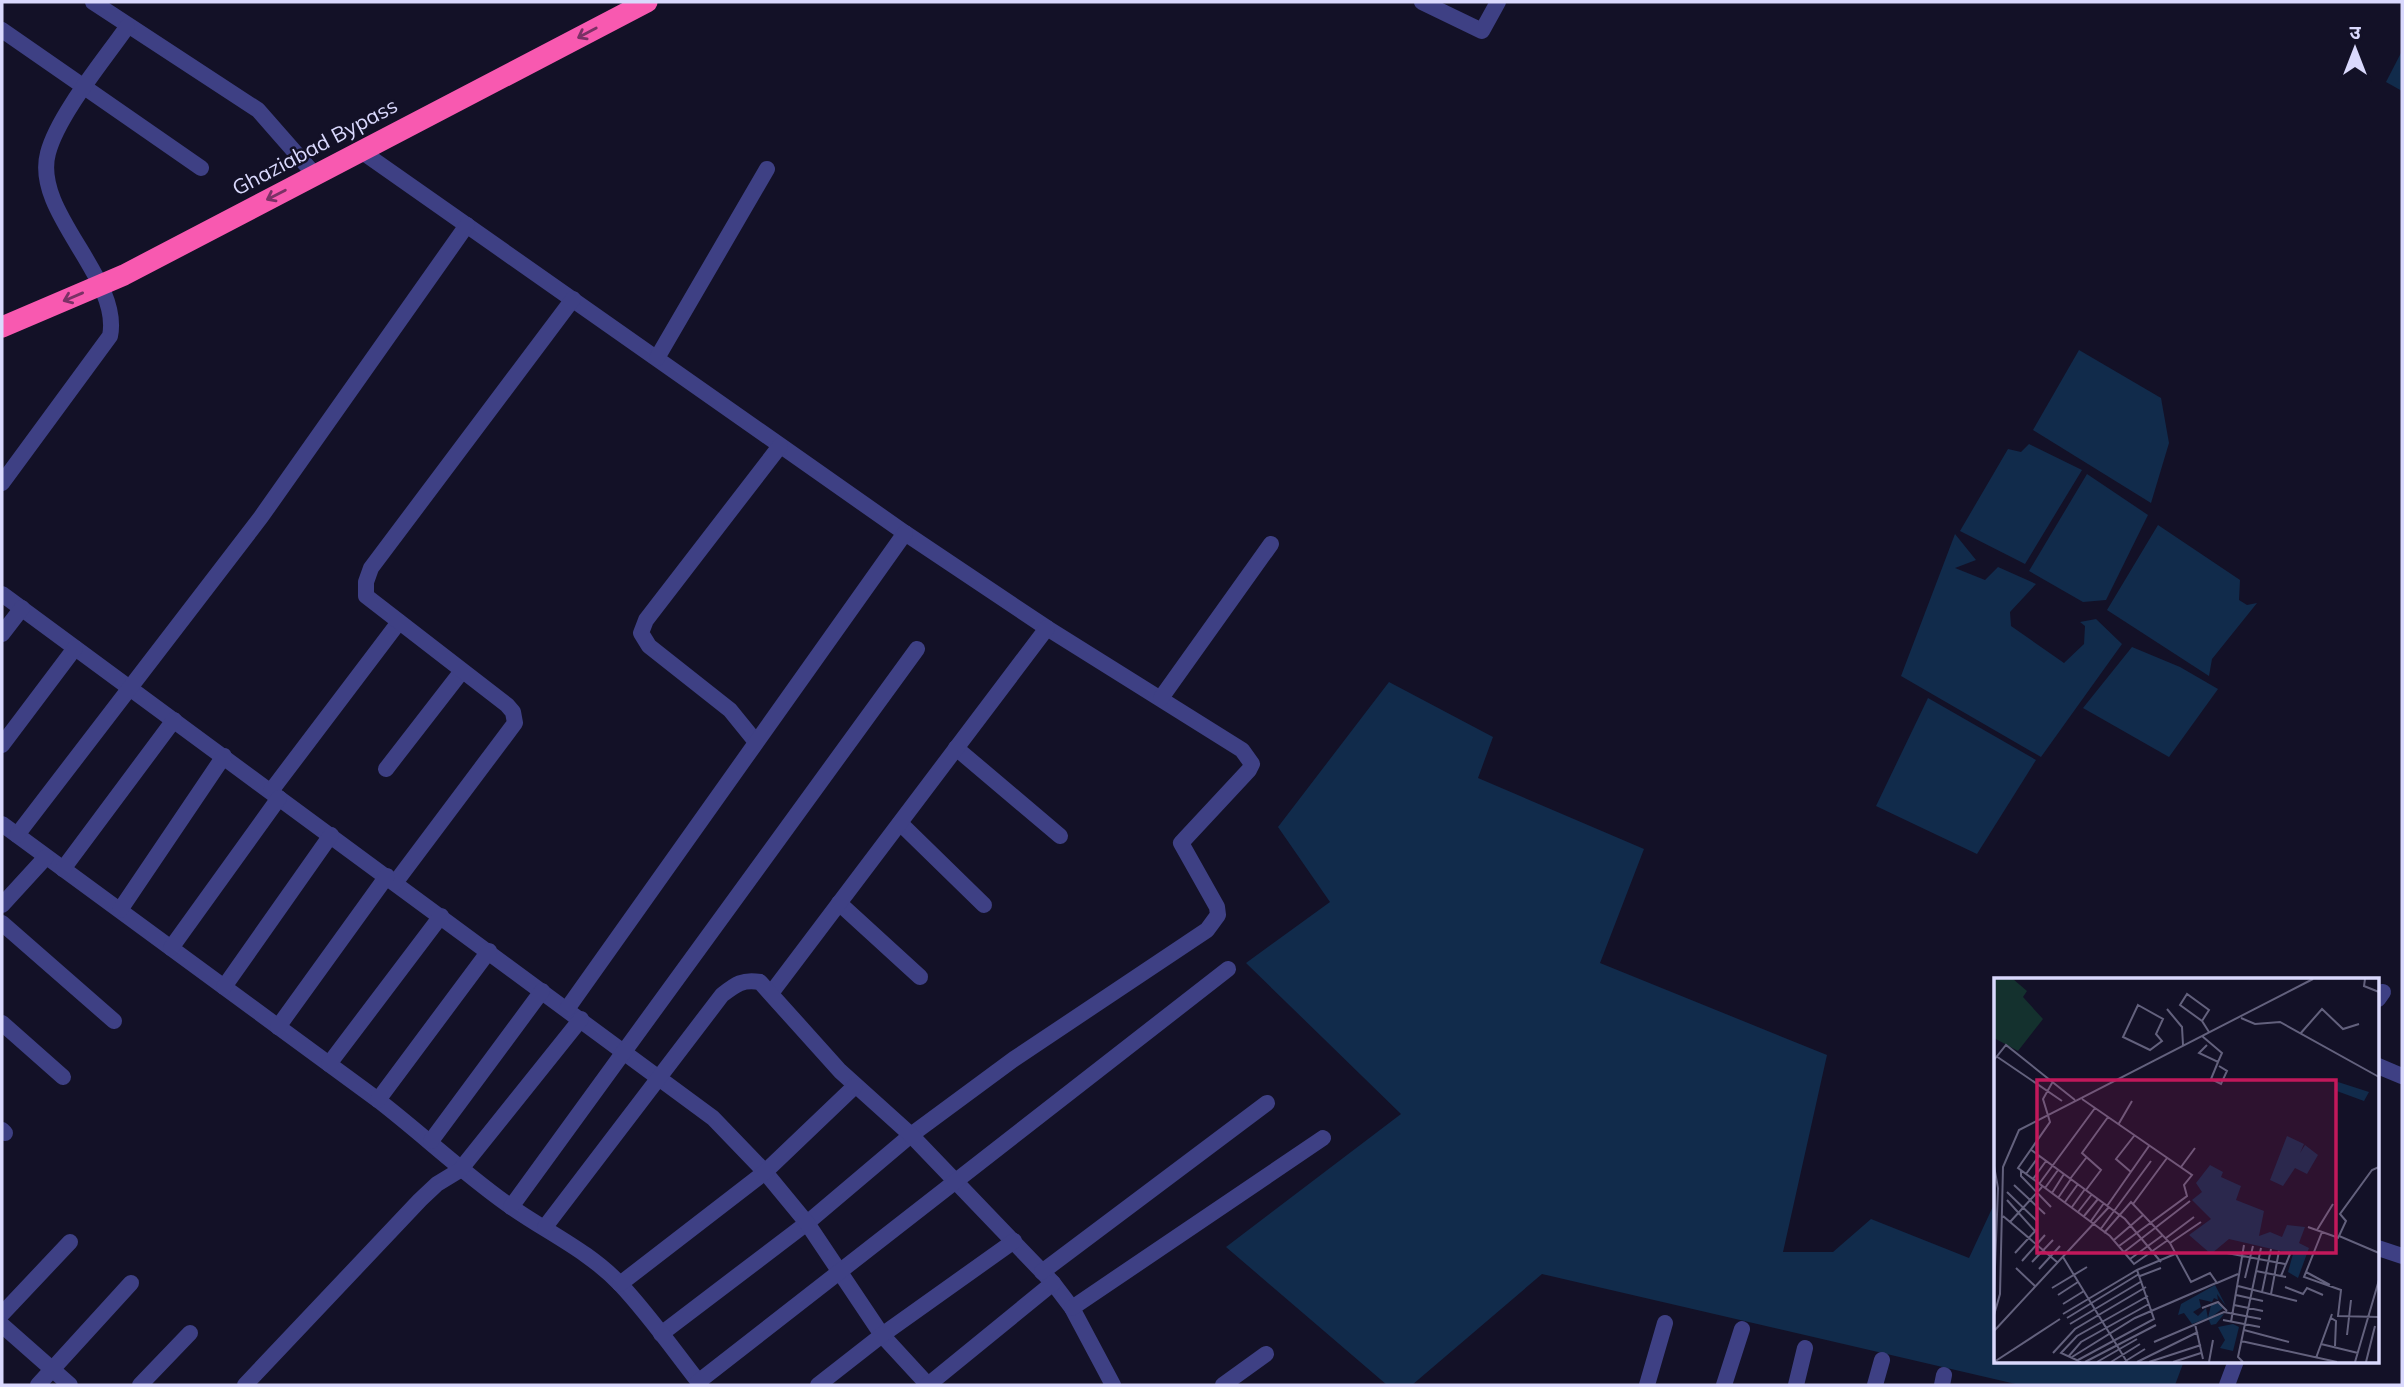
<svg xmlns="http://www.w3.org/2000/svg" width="2404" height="1387" viewBox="0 0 2404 1387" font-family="Mulish,'Noto Sans Devanagari',sans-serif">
<rect width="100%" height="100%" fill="#131127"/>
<!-- water -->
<g fill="#112b4b">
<path d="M2402 51V91L2386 82Z"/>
<path d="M2079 350 2161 398 2169 443 2151 503 2033 430Z"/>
<path d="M2029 444 2082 470 2025 564 1960 531 2008 449 2021 452Z"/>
<path d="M2087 474 2148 515 2106 600 2083 602 2029 571Z"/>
<path d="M2158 525 2240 580 2239 600 2247 605 2257 603 2212 659 2209 676 2107 610Z"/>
<path d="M1955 534 1976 560 1955 568 1985 580 1998 567 2036 584 2010 612 2011 626 2064 663 2084 644 2085 626 2080 622 2096 619 2122 644 2041 757 1901 676Z"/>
<path d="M2132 647 2180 667 2218 689 2169 757 2083 708Z"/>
<path d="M1389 682 1493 737 1478 778 1644 849 1600 963 1827 1055 1783 1252H1833L1871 1219 1969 1258 1996 1200V1361H2184L2175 1385H2020L1542 1274 1412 1385H1387L1226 1247 1401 1114 1246 963 1330 902 1278 827Z"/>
<path d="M1928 698 2036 760 1977 854 1876 806Z"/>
</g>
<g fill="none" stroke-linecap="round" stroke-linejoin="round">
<!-- street -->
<g stroke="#3e4084" stroke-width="16">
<path d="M93 2 258 110 315 175"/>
<path d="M1422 2 1482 31 1498 2"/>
<path d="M2 30 201 168"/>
<path d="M361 151 905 533 1047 628 1242 750 1252 764 1249 770 1181 843 1217 907 1218 915 1207 930 1014 1059 911 1135 807 1223 661 1334"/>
<path d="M657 358 767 169"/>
<path d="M2 483 110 336C122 278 32 212 48 153 58 115 104 60 127 27"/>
<path d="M2 594 713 1118 765 1172 807 1223 882 1335 928 1385"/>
<path d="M2 634 22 608"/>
<path d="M1161 698 1271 544"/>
<path d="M756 742 730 710 649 646 641 633 646 620 780 446"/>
<path d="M2 745 75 648"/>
<path d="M956 748 1060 836"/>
<path d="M386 769 462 671"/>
<path d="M271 791 399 622"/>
<path d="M900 823 984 905"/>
<path d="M2 824 378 1100C422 1134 462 1172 507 1204 546 1232 588 1250 621 1285 650 1316 675 1352 701 1385"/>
<path d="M17 835 261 517 467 225"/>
<path d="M63 869 174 720"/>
<path d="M395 883 515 723 513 712 507 705 366 596V582L371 568 573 299"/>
<path d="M839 903 920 977"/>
<path d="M2 905 46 857"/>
<path d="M120 910 224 756"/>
<path d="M2 923 114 1021"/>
<path d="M171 948 279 798"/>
<path d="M224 987 331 835"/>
<path d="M772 992 1047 628"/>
<path d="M2378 999 2383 992"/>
<path d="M567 1009 905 533"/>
<path d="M2 1023 63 1077"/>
<path d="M278 1027 387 876"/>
<path d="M329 1064 441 916"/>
<path d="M2378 1066 2402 1076"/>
<path d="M378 1100 489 951"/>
<path d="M2 1130 5 1133"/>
<path d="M431 1141 542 991"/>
<path d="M511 1207 917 649"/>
<path d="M545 1227 722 995C736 984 743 979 760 982L840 1071 911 1135 1053 1283 1072 1308 1113 1385"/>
<path d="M2378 1248 2402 1256"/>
<path d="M1042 1272 1267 1103"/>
<path d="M620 1284 765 1172 855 1086"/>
<path d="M1072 1308 1323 1138"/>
<path d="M2 1314 70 1242"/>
<path d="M2 1325 70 1385"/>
<path d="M698 1382 1228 969"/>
<path d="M38 1385 131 1283"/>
<path d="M140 1385 190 1333"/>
<path d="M245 1385 420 1200 437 1184 460 1170 581 1019"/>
<path d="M818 1385 882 1335 1014 1241"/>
<path d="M928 1385 1053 1283"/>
<path d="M1223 1385 1266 1354"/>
<path d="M1647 1385 1665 1323"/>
<path d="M1724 1385 1742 1329"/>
<path d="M1796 1385 1805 1348"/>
<path d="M1875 1385 1882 1360"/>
<path d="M1942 1385 1944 1375"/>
<path d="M2227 1385 2236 1361"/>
</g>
<!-- highway -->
<path stroke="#f859b0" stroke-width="21" d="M2 327 124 275 647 2"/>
</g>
<!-- one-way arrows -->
<defs><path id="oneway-shaft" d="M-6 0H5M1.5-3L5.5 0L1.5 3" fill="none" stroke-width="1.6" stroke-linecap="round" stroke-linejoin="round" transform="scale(1.75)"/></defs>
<g stroke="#7a3165">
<use href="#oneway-shaft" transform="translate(587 33) rotate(152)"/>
<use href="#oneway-shaft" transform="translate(276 195) rotate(153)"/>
<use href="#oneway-shaft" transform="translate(73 297) rotate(157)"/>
</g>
<g text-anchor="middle" stroke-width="5" stroke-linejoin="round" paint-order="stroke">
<!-- street labels -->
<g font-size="21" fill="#dad9fd" stroke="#131127">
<text transform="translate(315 147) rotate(-28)" y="7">Ghaziabad Bypass</text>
</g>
</g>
<!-- overview -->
<g transform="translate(1994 978)">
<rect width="385" height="385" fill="#131127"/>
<path d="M0 1H19L33 13 29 19 49 41 24 73 0 60Z" fill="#14312e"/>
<path d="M344 104 375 114 370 123 340 112ZM293 158 310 166 306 175 311 167 324 177 313 196 301 190 289 208 276 202ZM216 187 229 194 227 199 247 208 242 222 270 233 265 258 276 254 288 259 293 247 311 249 305 265 315 270 304 300 294 294 299 276 235 261 217 276 195 257 217 241 198 222 208 214 202 205ZM221 307 232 328 223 316 224 322 220 320 218 324 205 321 207 329 199 334 204 338 212 330 214 340 217 327 225 325 229 330 219 338 230 336 222 346 217 347 214 340 198 346 190 335 184 337 187 326ZM239 346 245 349 239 373 226 370 231 362 224 349Z" fill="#112b4b"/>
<path fill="none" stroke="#63617d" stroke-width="2" d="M371 1 370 8 385 14M144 27 169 41 162 56 168 63 156 72 129 59ZM173 31 188 49 189 67M247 40 261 46 286 44 385 99M208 43 215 32 193 16 186 27 208 43 215 54M306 56 328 31 349 51 365 46M208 58 228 75 224 84 205 75 213 67M2 78 68 123M0 82 12 67 81 122M224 84 217 101 227 106 233 93 225 88M58 105 49 121 56 144 24 190 116 258 140 286 174 262M88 121 198 197 190 207 193 218 125 268M124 147 138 123M36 171 131 241 167 284M0 188 4 210 0 315M187 189 201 170M385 189 378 192 346 236 352 243 345 258 385 275M27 192V198L57 229M137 194 122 181 140 158M32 196 45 178M39 201 52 183M76 201 92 180M45 206 101 130M20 207 51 236M51 210 64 192M92 212 107 192 88 175 114 139M13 214 43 243M58 215 70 196M64 220 77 201M13 222 41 253M71 224 84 206M139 226 173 180M113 228 155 168M78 229 91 211M84 234 98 216M9 238 63 284M90 238 104 221M97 243 110 225M16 244 48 209M314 249 345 260M106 252 157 183M323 252 339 226M328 254 310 299 347 312 344 338 385 339M110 255 137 224 176 265 197 304 216 295 223 305 244 296M172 260 200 239M120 262 149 237M176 265 207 244M130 274 196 223M21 275 43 251M233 275 291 286M69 279 133 384M136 281 169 257M28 283 51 257M38 284 59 262M22 290 42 309M45 291 66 268M262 293 292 299M312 294 336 307M146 298 167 290M287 298 296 276M251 300 259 268M244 308 303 323M291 309 309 316 313 310 329 317M58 310 93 289M268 314 277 271M277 316 285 273M64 317 84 304M242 317 269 323M69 326 90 313M240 327 269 333M208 330 224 324 233 333M69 336 143 292 181 276M0 337 6 316 9 189 25 152 319 1M73 340 145 296M337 340 342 343 341 368M229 342 266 349M237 344 250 267M76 346 148 303M201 346 209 381M250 352 295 364M0 353 115 229M353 357 357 322M247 363 343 384M160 364 230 334 267 341M327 366 364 375M59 375 81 351 152 309M74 379 87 364 155 326M78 379 141 340 222 305M322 380 338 336M84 382 160 341 143 292M0 384 66 341M87 384 67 375 83 358 154 318M91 384 162 347M103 384 143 361M117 384 146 366M130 384 151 371M143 384 204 354M155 384 207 367M179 384 207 375M215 384 219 362M249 384 244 379 267 270M361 384 385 302M372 384 381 348"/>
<path fill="#c2185b" fill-opacity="0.15" stroke="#c2185b" stroke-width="3.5" d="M43 102H342V275H43Z"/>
<rect width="385" height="385" fill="none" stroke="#dad9fd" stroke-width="3.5"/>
</g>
<!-- border -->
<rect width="2404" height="1387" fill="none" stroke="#dad9fd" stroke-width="7"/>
<!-- north arrow -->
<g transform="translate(2355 49)" stroke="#131127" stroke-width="5" paint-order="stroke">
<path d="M0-5L12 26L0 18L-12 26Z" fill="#dad9fd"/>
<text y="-10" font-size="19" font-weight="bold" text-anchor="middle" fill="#dad9fd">उ</text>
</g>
</svg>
